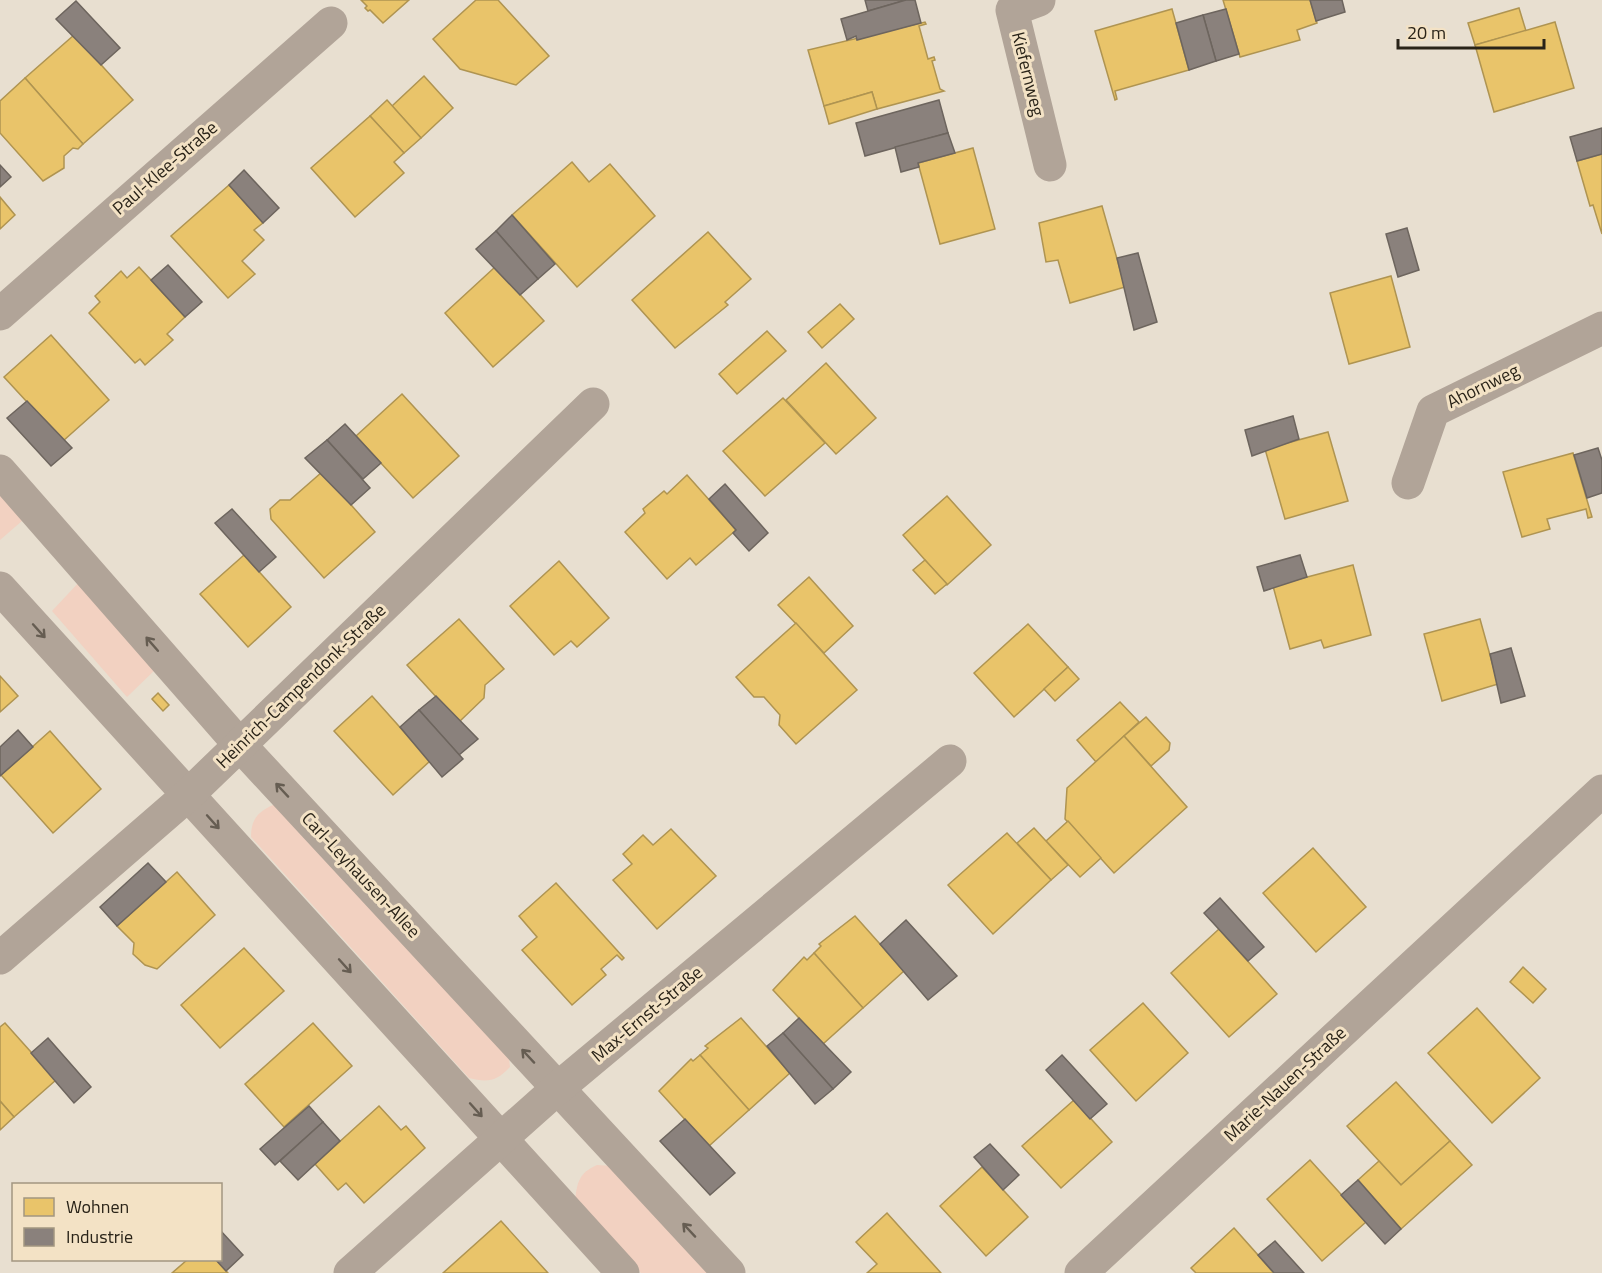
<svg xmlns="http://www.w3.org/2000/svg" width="1602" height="1273" viewBox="0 0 1602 1273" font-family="'Titillium Web',sans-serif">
<rect width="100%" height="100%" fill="#e8dfd0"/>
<!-- green -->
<g fill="#f2d1c1">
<path d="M0 483 30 514 0 540Z"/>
<path d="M82 579 159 666 127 697 52 611Z"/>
<path d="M278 803 508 1050 510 1067C497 1081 488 1083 469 1078L251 837C251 817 260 810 278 803Z"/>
<path d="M597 1165 613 1166 709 1273H641L575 1201C577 1182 579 1173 597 1165Z"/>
</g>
<!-- homes -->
<g fill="#e9c46a" stroke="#af9451" stroke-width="1.5">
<path d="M361 0H409L383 23 370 10 368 11 365 8 367 6Z"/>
<path d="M476 0H498L549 56 516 85 460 69 433 39Z"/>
<path d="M1223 0H1310L1317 23 1297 30 1300 40 1240 57Z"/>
<path d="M1519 8 1526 31 1475 45 1468 23Z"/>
<path d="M1172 9 1189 70 1115 91 1117 99 1115 100 1095 31Z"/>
<path d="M925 22 926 24 919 26 928 59 934 57 935 60 932 61 940 89 944 91 877 109 872 92 824 106 808 50Z"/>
<path d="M1555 22 1574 88 1494 112 1475 45Z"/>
<path d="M74 35 133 100 83 144 25 78Z"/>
<path d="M424 76 453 108 421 138 392 106Z"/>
<path d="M25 78 83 144 78 149 73 148 64 156V168L43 181 0 133V101Z"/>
<path d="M872 92 877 109 829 124 824 106Z"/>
<path d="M387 100 421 138 404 153 370 116Z"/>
<path d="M370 116 404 153 394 162 404 173 355 217 311 168Z"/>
<path d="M973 148 995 229 940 244 918 163Z"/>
<path d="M1602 154V234L1593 205 1590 206 1577 161Z"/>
<path d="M572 162 589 182 610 164 655 216 577 287 512 215Z"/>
<path d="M229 185 263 223 254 230 264 240 242 261 255 274 228 298 171 236Z"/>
<path d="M0 197 15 215 0 229Z"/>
<path d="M1102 206 1125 287 1070 303 1058 260 1046 262 1039 223Z"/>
<path d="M708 232 751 279 725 302 728 305 675 348 632 300Z"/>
<path d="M139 267 185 317 167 334 173 340 145 365 140 359 135 363 89 313 100 302 95 296 121 271 127 278Z"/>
<path d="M495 267 544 321 493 367 445 313Z"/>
<path d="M1391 276 1410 347 1349 364 1330 293Z"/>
<path d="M840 304 854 319 822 348 808 332Z"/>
<path d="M767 331 786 351 737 394 719 374Z"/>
<path d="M51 335 109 400 63 441 4 377Z"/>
<path d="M826 363 876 418 836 454 786 400Z"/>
<path d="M402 394 459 456 413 498 356 436Z"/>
<path d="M783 398 825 443 765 496 723 451Z"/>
<path d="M1328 432 1348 501 1285 519 1265 449Z"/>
<path d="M1573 453 1592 517 1588 518 1586 509 1547 519 1550 529 1522 537 1503 472Z"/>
<path d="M322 472 375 532 324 578 271 519 270 509 280 500H290Z"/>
<path d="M687 475 736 530 696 565 690 558 667 579 625 532 645 513 643 509 664 491 667 494Z"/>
<path d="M947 496 991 545 947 585 903 535Z"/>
<path d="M244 555 291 607 248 647 200 594Z"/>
<path d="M925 560 947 584 935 594 913 570Z"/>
<path d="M559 561 609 618 577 647 571 641 554 655 510 606Z"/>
<path d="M1353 565 1371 635 1324 648 1321 640 1290 649 1273 586Z"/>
<path d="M809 577 853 626 824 653 778 605Z"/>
<path d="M459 619 504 669 485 685 484 698 459 722 407 665Z"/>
<path d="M1480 619 1498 684 1442 701 1424 634Z"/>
<path d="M796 623 857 690 796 744 779 725 780 715 764 697H754L736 677Z"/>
<path d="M1028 624 1068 667 1014 717 974 673Z"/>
<path d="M1068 667 1079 679 1055 701 1044 689Z"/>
<path d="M0 676 18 696 0 712Z"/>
<path d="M158 693 169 705 163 711 152 699Z"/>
<path d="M372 696 430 761 393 795 334 731Z"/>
<path d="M1120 702 1139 722 1096 762 1077 740Z"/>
<path d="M1146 717 1170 743 1169 750 1151 766 1124 736Z"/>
<path d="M50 731 101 789 53 833 1 775Z"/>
<path d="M1124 736 1187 807 1114 873 1065 819 1067 788Z"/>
<path d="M1068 821 1101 858 1080 877 1046 841Z"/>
<path d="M1034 828 1068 865 1051 880 1017 843Z"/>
<path d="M671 829 716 876 657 929 613 880 632 864 623 854 643 835 653 845Z"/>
<path d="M1007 833 1051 880 993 934 948 885Z"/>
<path d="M1313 848 1366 907 1316 952 1263 893Z"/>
<path d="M177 872 215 915 157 969 145 965 133 954 134 943 117 926Z"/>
<path d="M556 883 624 958 622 960 617 955 601 969 606 975 572 1005 522 950 537 937 519 916Z"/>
<path d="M855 916 904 971 863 1008 814 953 821 946 819 944Z"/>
<path d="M1219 929 1277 994 1229 1037 1171 973Z"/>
<path d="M244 948 284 991 220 1048 181 1005Z"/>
<path d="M814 953 863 1008 823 1044 773 990 804 957 807 960Z"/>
<path d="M1523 967 1546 989 1533 1003 1510 982Z"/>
<path d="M1143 1003 1188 1053 1136 1101 1090 1050Z"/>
<path d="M1477 1008 1540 1078 1492 1123 1428 1053Z"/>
<path d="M741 1018 790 1073 749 1110 700 1055 708 1048 705 1046Z"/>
<path d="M5 1023 56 1080 14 1117 0 1101V1027Z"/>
<path d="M313 1023 352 1066 284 1127 245 1084Z"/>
<path d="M700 1055 749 1110 709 1146 659 1091 691 1059 693 1061Z"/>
<path d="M1396 1082 1450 1141 1401 1185 1347 1126Z"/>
<path d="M1074 1100 1112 1142 1061 1188 1022 1146Z"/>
<path d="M0 1101 14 1117 0 1130Z"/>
<path d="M379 1106 401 1130 406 1126 425 1148 364 1203 346 1183 338 1190 315 1164Z"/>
<path d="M1450 1141 1472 1165 1401 1229 1358 1180 1379 1161 1401 1185Z"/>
<path d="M1310 1160 1366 1222 1322 1261 1267 1199Z"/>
<path d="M982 1167 1028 1217 986 1256 940 1206Z"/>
<path d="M887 1213 941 1273H867L877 1264 856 1242Z"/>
<path d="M501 1221 548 1273H443Z"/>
<path d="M1234 1228 1274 1273H1196L1191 1268Z"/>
<path d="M187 1260H216L228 1273H172Z"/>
</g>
<!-- industry -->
<g fill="#8a817c" stroke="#6d655e" stroke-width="1.5">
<path d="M865 0H906L868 11Z"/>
<path d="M906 0H915L921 23 857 40 856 36 847 40 841 19Z"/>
<path d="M1310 0H1342L1345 12 1316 21Z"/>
<path d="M76 1 120 48 101 65 56 19Z"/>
<path d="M1226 9 1239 54 1216 61 1203 15Z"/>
<path d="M1203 15 1216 61 1189 70 1176 23Z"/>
<path d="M939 100 948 133 865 156 856 123Z"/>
<path d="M1602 128V154L1577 161 1570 137Z"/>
<path d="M948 133 955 153 918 163 919 167 901 172 895 147Z"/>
<path d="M0 165 11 177 0 187Z"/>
<path d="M244 170 279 208 263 223 229 185Z"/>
<path d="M512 215 555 264 538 279 496 231Z"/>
<path d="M1407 228 1419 270 1398 277 1386 234Z"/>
<path d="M496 231 538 279 520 295 476 249Z"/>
<path d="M1138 253 1157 322 1134 330 1117 258Z"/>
<path d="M168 265 202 302 185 317 151 280Z"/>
<path d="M27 401 72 448 51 466 7 418Z"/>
<path d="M1293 416 1299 439 1252 456 1245 430Z"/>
<path d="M345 424 381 463 363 479 327 440Z"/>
<path d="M327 440 370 488 351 505 305 458Z"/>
<path d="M1598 448 1602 460V493L1587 498 1574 455Z"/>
<path d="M725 484 768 533 749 551 733 533 736 530 709 499Z"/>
<path d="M232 509 276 557 259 572 215 523Z"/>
<path d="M1300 555 1307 577 1264 591 1257 567Z"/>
<path d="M1511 648 1525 696 1501 703 1490 654Z"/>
<path d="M436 696 478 739 459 755 419 710Z"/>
<path d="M419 710 463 759 442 777 400 727Z"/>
<path d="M18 730 33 747 0 776V747Z"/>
<path d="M148 863 166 882 117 926 100 907Z"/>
<path d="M1220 898 1264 947 1248 961 1204 913Z"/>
<path d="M906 920 957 976 928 1000 880 944Z"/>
<path d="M799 1018 851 1072 833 1089 783 1033Z"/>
<path d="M783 1033 833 1089 815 1104 767 1046Z"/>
<path d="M48 1038 91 1087 74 1103 31 1053Z"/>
<path d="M1062 1055 1107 1104 1090 1119 1046 1070Z"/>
<path d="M309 1106 323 1122 275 1165 260 1149Z"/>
<path d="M685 1119 735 1173 710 1195 660 1141Z"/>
<path d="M323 1122 340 1141 298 1180 280 1161Z"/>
<path d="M990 1144 1019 1175 1003 1190 974 1157Z"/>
<path d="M1358 1180 1401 1229 1385 1244 1341 1195Z"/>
<path d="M220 1230 243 1255 226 1271 216 1260H220Z"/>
<path d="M1275 1241 1304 1273H1274L1258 1255Z"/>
</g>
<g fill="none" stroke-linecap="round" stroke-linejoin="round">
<!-- street -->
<g stroke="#b1a498" stroke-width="33">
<path d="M1039 0 1012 10 1050 165"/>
<path d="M0 314 331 23"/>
<path d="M0 471 239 744 729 1273"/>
<path d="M1408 483 1433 411 1602 328"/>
<path d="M0 588 623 1273"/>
<path d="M0 958 188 795 593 404"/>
<path d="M350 1273 558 1088 950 761"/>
<path d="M1081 1273 1602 791"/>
</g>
</g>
<!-- one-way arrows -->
<defs><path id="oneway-shaft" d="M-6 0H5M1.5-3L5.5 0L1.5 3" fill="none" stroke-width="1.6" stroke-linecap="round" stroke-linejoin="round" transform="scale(1.5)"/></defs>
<g stroke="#665d52">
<use href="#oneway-shaft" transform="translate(39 631) rotate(48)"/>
<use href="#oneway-shaft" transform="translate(152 644) rotate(-131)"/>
<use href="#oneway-shaft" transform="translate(282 790) rotate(-133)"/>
<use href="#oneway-shaft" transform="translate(213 822) rotate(48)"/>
<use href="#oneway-shaft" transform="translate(345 966) rotate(48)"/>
<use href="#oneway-shaft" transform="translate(528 1056) rotate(-133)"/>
<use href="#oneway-shaft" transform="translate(476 1110) rotate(48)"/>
<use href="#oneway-shaft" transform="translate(689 1230) rotate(-133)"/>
</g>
<g text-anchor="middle" stroke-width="6" stroke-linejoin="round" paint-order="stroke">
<!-- street labels -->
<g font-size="18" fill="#292318" stroke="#f3e2c5">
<text transform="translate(1028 74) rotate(76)" y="6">Kiefernweg</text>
<text transform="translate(165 168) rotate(-41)" y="6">Paul-Klee-Straße</text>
<text transform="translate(1483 386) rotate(-26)" y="6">Ahornweg</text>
<text transform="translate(301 686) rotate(-44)" y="6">Heinrich-Campendonk-Straße</text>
<text transform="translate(361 875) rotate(47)" y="6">Carl-Leyhausen-Allee</text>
<text transform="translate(647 1014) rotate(-40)" y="6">Max-Ernst-Straße</text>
<text transform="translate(1285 1084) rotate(-43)" y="6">Marie-Nauen-Straße</text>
</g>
</g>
<!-- legend -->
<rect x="12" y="1183" width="210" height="78" fill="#f3e2c5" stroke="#a29680" stroke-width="1.5"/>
<rect x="24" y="1198" width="30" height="18" fill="#e9c46a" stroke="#a29680" stroke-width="1.5"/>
<text x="66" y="1213" font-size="18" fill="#292318">Wohnen</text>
<rect x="24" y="1228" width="30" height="18" fill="#8a817c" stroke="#a29680" stroke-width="1.5"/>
<text x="66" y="1243" font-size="18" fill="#292318">Industrie</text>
<!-- scale -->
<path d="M1398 39v9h146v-9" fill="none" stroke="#292318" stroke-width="3"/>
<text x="1407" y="39" font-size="18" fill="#292318" stroke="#f3e2c5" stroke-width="4.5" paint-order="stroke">20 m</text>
</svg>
